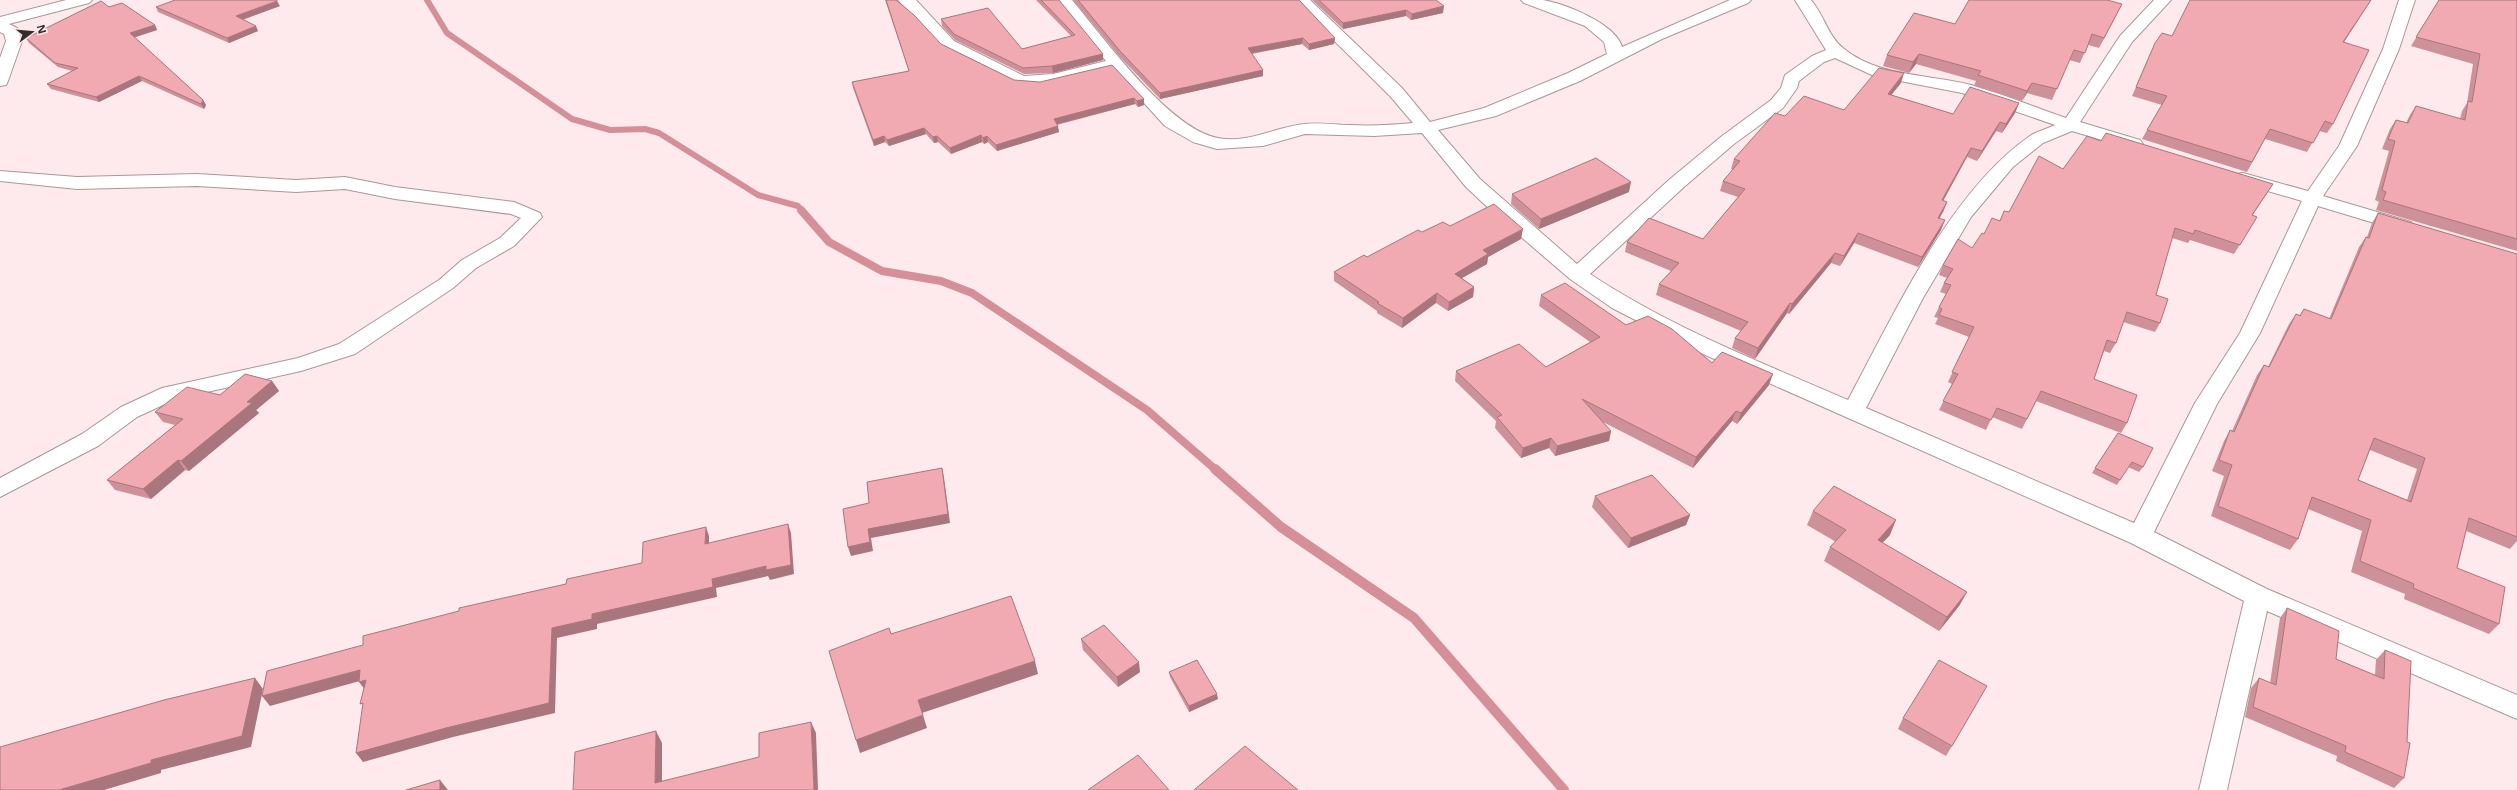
<svg xmlns="http://www.w3.org/2000/svg" width="2517" height="790" viewBox="0 0 2517 790" font-family="'Noto Sans',sans-serif">
<rect width="100%" height="100%" fill="#feeaec"/>
<g fill="none" stroke-linecap="round" stroke-linejoin="round">
<!-- stream-far2 -->
<path stroke="#d48f98" stroke-width="6" d="M427 0 447 33 572 119 610 130 645 129 659 133 758 195 798 206 802 211"/>
<!-- stream-far1 -->
<path stroke="#d48f98" stroke-width="8" d="M801 210 829 242 882 271 941 281 972 293 1147 410 1216 470"/>
<!-- stream -->
<path stroke="#d48f98" stroke-width="10" d="M1215 469 1281 527 1414 618 1564 790"/>
<!-- street casing -->
<g stroke="#ac9698" stroke-width="2">
<g id="street">
<path d="M66 0H92L89 3 9 24 17 28 22 41 8 81 6 85 0 86V58L6 41 4 34 0 32V17Z"/>
<path d="M898 0H916L954 41 1024 76 1053 74 1106 61 1056 0H1072C1103 37 1170 130 1218 138 1248 144 1275 127 1304 124 1319 122 1335 125 1350 125 1371 126 1392 125 1413 123L1390 96 1293 0H1310L1402 88 1430 122 1484 108 1568 73 1607 54 1604 42 1585 26 1524 3 1521 0C1528 0 1537 0 1543 0 1566 4 1616 24 1622 47L1730 0H1751L1748 3 1662 39 1580 81 1496 116 1438 130 1480 179 1577 264 1670 179 1722 136 1771 100 1781 88 1785 75 1812 56 1826 50 1795 0H1811C1824 15 1828 36 1843 48 1877 77 1930 74 1971 85 2003 94 2034 107 2066 118L2120 36 2154 0H2171L2132 42 2080 122 2140 140 2143 144 2140 148H2128L2072 131 2043 143 2013 167 1971 217 1923 298 1866 408 2134 523 2195 403 2240 333 2302 201 2237 182 2234 178 2237 174 2243 173 2308 191 2339 146 2383 49 2399 0H2415L2399 49 2357 146 2323 196 2411 222 2414 226 2411 230 2404 232 2318 206 2260 333 2217 404 2154 532 2267 589 2517 695V719L2267 611 2227 790H2199L2244 601 2131 543 1694 350 1612 308 1570 279 1499 218 1466 187 1422 133 1374 136 1305 134 1263 146 1217 149 1193 142 1165 126 1113 69 1040 86 1015 85 943 48ZM1835 58 1874 76 1962 93 2055 125C2047 129 2037 131 2030 136 1950 191 1893 316 1848 400 1760 362 1670 327 1590 274L1684 187 1734 144 1783 108 1797 88 1799 81 1824 62Z"/>
<path d="M0 171 77 177 197 174 296 180 345 177 395 187 514 202 540 213 542 217 514 246 476 268 453 288 355 354 301 371 176 399 137 417 98 446 0 497V478L82 434 121 407 162 388 298 358 339 344 439 280 462 260 500 238 521 218 511 214 395 199 345 189 296 192 197 186 77 189 0 181Z"/>
</g>
</g>
<!-- street -->
<use href="#street" fill="#fff" fill-rule="evenodd"/>
</g>
<!-- wall -->
<g fill="#cf9199" fill-rule="evenodd">
<path d="M885 0H896L941 44 1014 80 1144 99V105L1138 107 1135 104 1057 125 1059 132 997 151 988 142 984 144 982 142 951 154 938 142 934 143 926 134 889 146 885 142 874 146 853 88 852 82 909 71Z"/>
<path d="M1036 0H1059L1103 60 1053 73 1024 74 955 40 942 26 941 19 1022 49 1071 36Z"/>
<path d="M1073 0H1299L1335 38 1334 44 1309 50 1302 44 1252 54 1263 76 1160 99 1120 57Z"/>
<path d="M1312 0H1436L1443 13 1411 20 1406 16 1343 29Z"/>
<path d="M2371 0 2344 42 2333 124 2327 133 2319 131 2307 152 2265 139 2247 172 2142 139 2147 130 2162 105 2132 96 2155 43 2172 36Z"/>
<path d="M2439 0H2517V251L2376 210 2379 202 2375 200 2389 151 2382 149 2390 129 2396 120 2406 123 2410 115 2416 106 2460 119 2462 111 2467 103 2473 64 2411 46Z"/>
<path d="M2122 4 2099 48 2088 45 2080 63 2069 60 2052 100 2027 93 2022 101 1974 86 1976 81 1916 64 1909 73 1883 66 1887 55 1955 24Z"/>
<path d="M280 6 243 20 258 31 229 43 158 12 156 7Z"/>
<path d="M109 7 155 25 157 30 134 37 203 100 206 105 204 109 142 81 99 102 51 89 47 84 72 71 58 67 29 43 26 38Z"/>
<path d="M1901 83 1891 95 1953 114 2019 103 2015 113 2002 133 1996 131 1977 161 1967 157 1943 201 1947 202 1943 212 1939 218 1941 230 1918 267 1854 243 1840 266 1831 263 1789 314 1787 313 1755 359 1732 348 1735 338 1741 331 1656 295 1659 284 1671 271 1625 252 1627 242 1703 239 1738 197 1720 191 1723 181 1733 170 1731 169 1734 159 1844 110Z"/>
<path d="M2101 141 2273 184 2252 216 2257 217 2234 254 2190 240 2188 243 2172 238 2156 295 2160 323 2155 332 2123 322 2116 343 2110 353 2104 351 2094 379 2127 423 2121 433 2036 401 2022 429 1992 417 1986 430 1939 410 1952 384 1948 382 1969 337 1935 324 1938 318 1934 317 1939 307 1946 294 1940 292 1944 283 1947 278 1939 275 1943 265 1972 248 1984 234 2009 212 2063 169Z"/>
<path d="M1629 192 1539 229 1511 204 1512 194Z"/>
<path d="M2378 213 2517 254V541L2510 549 2466 531 2457 568 2499 624 2489 634 2404 599 2405 594 2351 572 2362 531 2308 509 2298 539 2290 550 2211 516 2224 476 2212 471 2224 441 2230 430 2232 431 2257 375 2264 365 2268 367 2289 324 2296 314 2300 315 2304 309 2329 319 2359 247 2366 237H2367L2372 223ZM2370 450 2417 469 2407 500 2358 480Z"/>
<path d="M1450 226 1521 239 1488 257 1487 264 1462 278 1474 287 1473 297 1448 311 1436 303 1402 328 1377 313V311L1334 281V272L1422 232Z"/>
<path d="M1541 295 1626 325 1712 363 1769 385 1737 424 1732 421 1693 468 1603 422 1611 431 1609 441 1555 456 1549 448 1521 458 1495 428 1496 421 1455 381 1456 371 1546 367 1590 342 1539 306Z"/>
<path d="M272 381 279 391 256 410 259 413 189 471 185 470 151 499 115 490 107 480 175 425 163 422 155 412Z"/>
<path d="M2118 433 2143 467 2139 472 2128 467 2117 485 2092 473Z"/>
<path d="M1595 496 1690 515 1686 525 1628 548 1592 507Z"/>
<path d="M1813 511 1890 535 1882 543 1967 592 1959 606 1939 631 1824 561 1830 547 1836 542 1807 525Z"/>
<path d="M2287 608 2336 659 2375 675 2376 660 2385 650 2404 778 2394 788 2336 761 2337 756 2245 717 2251 688 2259 678 2270 683 2280 618Z"/>
<path d="M1081 639 1140 672 1118 687 1083 650Z"/>
<path d="M1169 672 1218 699 1189 712 1170 677Z"/>
<path d="M1903 718 1952 746 1946 756 1898 729Z"/>
</g>
<!-- shaded-wall -->
<g fill="#a9767d">
<path d="M2371 0 2338 51 2343 42Z"/>
<path d="M277 1 280 6 238 21 236 16Z"/>
<path d="M2122 4 2117 14 2099 48 2104 38Z"/>
<path d="M1444 6 1443 13 1411 20 1412 14Z"/>
<path d="M1406 10V16L1343 29V23Z"/>
<path d="M155 25 157 30 133 38 130 33Z"/>
<path d="M256 26 258 31 229 43 227 38Z"/>
<path d="M1303 38 1302 44 1248 54V48Z"/>
<path d="M1335 38 1334 44 1309 50V44Z"/>
<path d="M1103 54V60L1053 73 1052 66Z"/>
<path d="M1919 54 1916 64 1909 73 1913 62Z"/>
<path d="M1263 70V76L1160 99V93Z"/>
<path d="M1904 73 1901 83 1884 104 1888 94Z"/>
<path d="M139 76 142 81 99 102 96 97Z"/>
<path d="M2032 83 2027 93 2022 101 2027 91Z"/>
<path d="M1134 98 1135 104 1054 125V119Z"/>
<path d="M1144 99V105L1138 107 1137 101Z"/>
<path d="M203 100 206 105 204 109 201 104Z"/>
<path d="M2019 103 2015 113 2002 133 2006 124Z"/>
<path d="M2000 122 1996 131 1977 161 1982 151Z"/>
<path d="M1058 126 1059 132 997 151 996 145Z"/>
<path d="M924 128 926 134 889 146 887 140Z"/>
<path d="M981 135 982 142 951 154 950 148Z"/>
<path d="M884 136 885 142 874 146 873 140Z"/>
<path d="M937 136 938 142 934 143 933 137Z"/>
<path d="M987 136 988 142 984 144 983 138Z"/>
<path d="M1971 148 1967 157 1938 210 1942 200Z"/>
<path d="M1631 182 1629 192 1539 229 1541 219Z"/>
<path d="M2273 184 2267 193 2246 225 2252 215Z"/>
<path d="M1947 202 1943 212 1934 228 1938 218Z"/>
<path d="M1945 220 1941 230 1918 267 1922 257Z"/>
<path d="M1523 229 1521 239 1488 257 1487 264 1453 283 1455 274 1483 250Z"/>
<path d="M1858 233 1854 243 1840 266 1844 256Z"/>
<path d="M1835 253 1831 263 1789 314 1792 304Z"/>
<path d="M1474 287 1473 297 1448 311 1449 302Z"/>
<path d="M1437 293 1436 303 1402 328 1403 318Z"/>
<path d="M1790 303 1787 313 1755 359 1758 348Z"/>
<path d="M1773 374 1769 385 1737 424 1741 413Z"/>
<path d="M272 381 279 391 256 410 259 413 189 471 181 461 247 402Z"/>
<path d="M1736 411 1732 421 1693 468 1696 457Z"/>
<path d="M1611 431 1609 441 1555 456 1557 446Z"/>
<path d="M1551 438 1549 448 1521 458 1523 448Z"/>
<path d="M178 460 185 470 151 499 143 489Z"/>
<path d="M942 468 944 478 950 523 871 538 873 551 851 556 848 547 868 529Z"/>
<path d="M1690 515 1686 525 1628 548 1631 538Z"/>
<path d="M1896 520 1890 535 1872 554 1878 540Z"/>
<path d="M788 524 791 533 794 574 770 580 768 576 716 588 717 597 597 624V629L557 638 555 713 453 737 363 762 356 753 552 628 592 614 712 579 766 566Z"/>
<path d="M706 527 709 536V554L705 544Z"/>
<path d="M1967 592 1959 606 1939 631 1947 617Z"/>
<path d="M1035 661 1038 674 922 713 918 700Z"/>
<path d="M1139 662 1140 672 1118 687 1117 677Z"/>
<path d="M360 670 367 679 270 706 262 696Z"/>
<path d="M255 678 263 689 251 747 161 770V773L104 790H59L151 760Z"/>
<path d="M366 680V691L359 682Z"/>
<path d="M1217 694 1218 699 1189 712V706Z"/>
<path d="M923 715 927 728 860 753 856 740Z"/>
<path d="M811 722 816 733 818 790H814Z"/>
<path d="M656 731 662 743V790L655 783Z"/>
<path d="M440 780 448 790H440Z"/>
</g>
<!-- building -->
<g fill="#f1a9b2" stroke="#a9767d" fill-rule="evenodd">
<path d="M175 0H277V1L236 16 256 26 227 38 156 7Z"/>
<path d="M886 0H896L914 15 941 44 1014 80 1040 82 1112 65 1144 99 1137 101 1134 98 1054 119 1058 126 996 145 987 136 983 138 981 135 950 148 937 136 933 137 924 128 887 140 884 136 873 140 852 82 909 71Z"/>
<path d="M1041 0H1059L1103 54 1052 66 1023 68 954 34 941 19 988 8 1022 49 1075 35Z"/>
<path d="M1078 0H1299L1335 38 1309 44 1303 38 1248 48 1263 70 1160 93 1120 51Z"/>
<path d="M1319 0H1436L1444 6 1412 14 1406 10 1343 23Z"/>
<path d="M1969 0H2107L2122 4 2104 38 2092 34 2085 53 2074 50 2057 89 2032 83 2027 91 1978 75 1981 71 1919 54 1913 62 1887 55 1914 13 1955 24Z"/>
<path d="M2190 0H2371L2343 42 2369 50 2333 124 2325 121 2313 143 2270 129 2252 162 2147 130 2167 96 2136 87 2155 43 2162 33 2172 36Z"/>
<path d="M2439 0H2517V239L2383 200 2386 192 2382 190 2395 141 2388 139 2396 120 2408 123 2416 106 2465 120 2468 101 2472 102 2480 54 2416 37Z"/>
<path d="M101 1 109 7 122 3 155 25 130 33 203 100 201 104 139 76 96 97 47 84 78 68 55 63 26 38Z"/>
<path d="M1879 68 1904 73 1888 94 1953 114 1970 87 2019 103 2006 124 2000 122 1982 151 1971 148 1942 200 1947 202 1938 218 1945 220 1922 257 1858 233 1844 256 1835 253 1792 304 1790 303 1758 348 1735 338 1748 322 1659 284 1679 263 1627 242 1649 218 1703 239 1745 189 1723 181 1740 161 1734 159 1775 113 1785 116 1804 96 1844 110Z"/>
<path d="M2106 133 2273 184 2252 215 2257 217 2240 245 2195 230 2193 234 2175 228 2156 295 2168 299 2160 323 2127 312 2116 343 2107 340 2094 379 2137 395 2127 423 2041 391 2027 419 1997 408 1991 420 1943 401 1958 374 1952 372 1974 327 1939 315 1942 309 1939 307 1951 285 1944 283 1953 269 1943 265 1958 239 1972 248 1982 233 1984 234 1992 218 2000 221 2004 211 2009 212 2039 156 2063 169 2087 136 2101 141Z"/>
<path d="M1596 158 1631 182 1541 219 1512 194Z"/>
<path d="M1494 204 1523 229 1483 250 1488 254 1455 274 1474 287 1449 302 1437 293 1403 318 1377 303 1379 302 1334 272 1364 255 1367 257 1418 230 1422 232 1443 222 1450 226Z"/>
<path d="M2378 213 2517 254V537L2469 518 2457 568 2505 587 2499 624 2413 588 2414 584 2360 561 2371 520 2312 497 2298 539 2218 506 2232 465 2219 460 2230 430 2234 432 2264 365 2269 367 2296 314 2300 316 2304 309 2331 319 2366 237 2369 238ZM2374 438 2425 458 2411 502 2358 480Z"/>
<path d="M1565 283 1626 325 1648 316 1672 329 1712 363 1722 352 1773 374 1741 413 1736 411 1696 457 1582 399 1611 431 1557 446 1551 438 1523 448 1497 417 1502 415 1456 371 1519 344 1546 367 1600 337 1541 295Z"/>
<path d="M245 374 272 381 247 402 252 403 181 461 178 460 143 489 107 480 183 419 155 412 187 387 220 395Z"/>
<path d="M2118 433 2153 448 2143 467 2132 462 2120 480 2095 468Z"/>
<path d="M942 468 948 514 868 529 870 542 848 547 843 509 869 503 867 482Z"/>
<path d="M1652 475 1690 515 1631 538 1595 496Z"/>
<path d="M1834 486 1896 520 1878 540 1967 592 1947 617 1830 547 1846 530 1813 511Z"/>
<path d="M788 524 791 565 766 570V566L712 579 713 587 592 614V619L552 628 549 703 446 728 356 753 363 703 360 704 366 680 359 682 360 670 262 696 267 671 363 645V636L459 611V608L566 584 567 579 642 563 643 542 706 527 705 544Z"/>
<path d="M1011 596 1035 661 918 700 923 715 856 740 829 651 889 628 891 634Z"/>
<path d="M2287 608 2339 631 2336 659 2384 679 2385 650 2411 661 2407 742 2410 743 2404 778 2345 752 2346 746 2253 707 2259 678 2276 685Z"/>
<path d="M1104 625 1139 662 1117 677 1081 639Z"/>
<path d="M1197 660 1217 694 1189 706 1169 672Z"/>
<path d="M1939 660 1987 686 1952 746 1903 718Z"/>
<path d="M255 678 242 736 151 760V763L59 790H0V747L164 700Z"/>
<path d="M811 722 814 790H573L575 752 656 731 655 783 759 757V733Z"/>
<path d="M1245 746 1298 790H1194Z"/>
<path d="M1138 755 1169 790H1088Z"/>
<path d="M440 780V790H406Z"/>
</g>
<!-- north arrow -->
<g transform="translate(32 32) rotate(74)" stroke="#feeaec" stroke-width="3" paint-order="stroke">
<path d="M0-3L7 15L0 10L-7 15Z" fill="#352c2d"/>
<text y="-6" font-size="11" font-weight="bold" text-anchor="middle" fill="#352c2d">N</text>
</g>
</svg>
